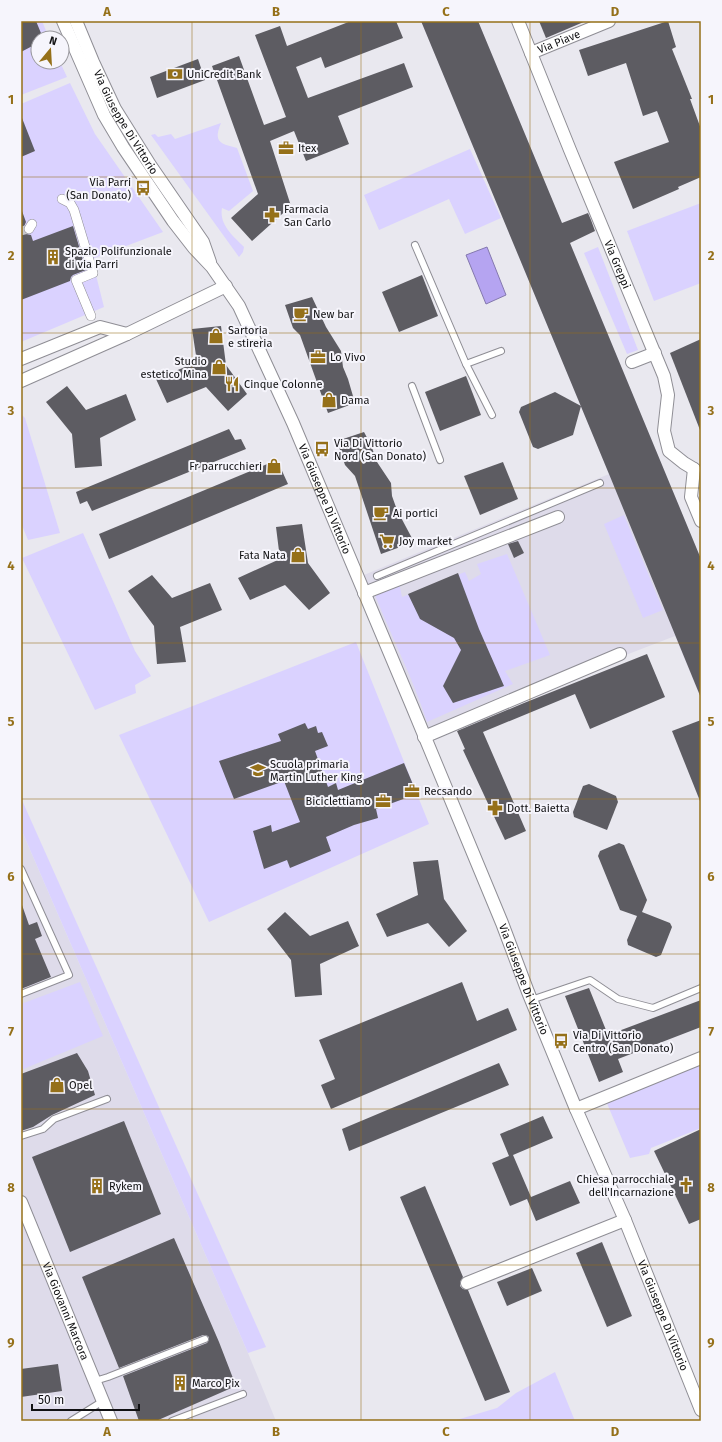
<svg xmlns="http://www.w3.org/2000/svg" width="722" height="1442" viewBox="0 0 722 1442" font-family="'Fira Sans',sans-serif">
<rect width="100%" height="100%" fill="#e9e8ef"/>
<!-- built -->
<g fill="#dedbea">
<path d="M421 21H478L701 559V699L675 636 429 731 364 575 609 474Z"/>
<path d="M21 829 248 1353 276 1421H21Z"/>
</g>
<!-- green -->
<g fill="#dad2ff">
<path d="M21 21H42L49 38H38V62H60L67 77 21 95Z"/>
<path d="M70 83 95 134 163 232 92 259 104 307 21 342V104Z"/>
<path d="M221 123C213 142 220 144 237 148L253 191 229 211 222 208C219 225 233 236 244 247L243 252 239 257 151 135 155 134 158 137 171 134 175 139Z"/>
<path d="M470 149 501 218 465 234 449 199 379 230 364 195Z"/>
<path d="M701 203V283L654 301 627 231Z"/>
<path d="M598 247 638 350 627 354 584 253Z"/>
<path d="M21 414 25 418 60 533 28 540 21 523Z"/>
<path d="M624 515 663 610 643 618 604 524Z"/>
<path d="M83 533 135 651 151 676 135 685 136 693 95 710 22 558Z"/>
<path d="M507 554 550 655 505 671 513 684 427 722C413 678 392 638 375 595L399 583 402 597 465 572 469 581 481 574 477 564Z"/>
<path d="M356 642 429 824 209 922 119 735Z"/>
<path d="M21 798 266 1347 248 1353 21 829Z"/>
<path d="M80 982 103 1036 21 1070V1004Z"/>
<path d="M701 1064V1128L651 1148 649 1154 630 1158 606 1101Z"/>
<path d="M555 1372 575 1421H453L497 1408 516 1393Z"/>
</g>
<!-- water -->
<path fill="#b5a4f1" stroke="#8478ae" d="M487 247 506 295 486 304 466 255Z"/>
<!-- building -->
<g fill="#5d5c62">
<path d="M21 21H36L43 38H38V43L21 52Z"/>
<path d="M351 21H396L403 38 325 68 321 57 296 67 308 98 404 63 413 87 338 116 349 144 306 161 294 131 270 141 291 206 252 241 231 218 258 194 212 66 239 56 264 125 286 117 255 35 280 26 287 46Z"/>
<path d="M421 21H478L562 223 588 213 591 220 595 231 570 243 701 559V698L609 474Z"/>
<path d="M539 21H586L546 38Z"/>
<path d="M668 21 676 47 672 49 692 99H690L701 129V177L678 187 679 189 633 209 614 162 669 142 657 111 643 116 626 63 588 76 579 50Z"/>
<path d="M198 59 205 80 157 98 150 77Z"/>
<path d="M22 118 35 151 21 157V119Z"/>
<path d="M22 211 26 222 23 229 24 232 26 234 31 235 33 241 73 226 86 270 73 275 71 277 70 281 21 300Z"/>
<path d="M422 275 438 316 399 332 382 292Z"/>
<path d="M312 297 326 327 341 351 343 367 348 379 355 403 328 413 300 335 293 328 285 305Z"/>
<path d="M221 326 226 365 247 394 228 411 206 387 167 403 156 379 197 362 192 329Z"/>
<path d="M701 339V430H700L670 353Z"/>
<path d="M466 376 481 415 440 431 425 392Z"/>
<path d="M67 386 86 410 126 394 136 420 100 438 102 466 75 468 72 434 46 402Z"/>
<path d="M555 392 581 406 573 435 538 449 533 447 519 412 521 407Z"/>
<path d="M229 429 235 440 241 439 246 449 92 511 87 501 80 504 76 492Z"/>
<path d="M364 432 371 445 377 462 391 483 392 496 397 510 414 542 381 554 355 476 345 465 337 441Z"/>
<path d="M277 460 288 484 109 559 99 534Z"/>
<path d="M503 462 518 499 480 515 464 476Z"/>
<path d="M302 524 308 563 330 593 309 610 285 585 250 600 238 578 280 559 276 527Z"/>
<path d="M518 541 524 553 514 558 508 544Z"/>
<path d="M458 573 479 629 504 686 453 703 443 686 461 650 454 638 420 619 408 594Z"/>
<path d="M152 575 172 598 210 583 222 610 180 627 186 662 157 664 154 626 128 591Z"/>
<path d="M647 654 665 697 590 729 575 694 483 732 526 831 505 840 463 750 465 749 457 731 524 703Z"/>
<path d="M701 720V801H700L672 731Z"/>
<path d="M305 723 308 729 316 726 318 733 322 732 328 746 315 751 328 787 336 783 338 790 404 763 417 794 376 809 378 818 354 825 326 837 331 851 290 868 287 860 264 869 253 831 271 825 272 832 300 822 284 781 234 799 219 761 281 741 278 734Z"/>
<path d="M589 784 616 796 618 802 607 830 574 817 573 812 583 786Z"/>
<path d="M619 843 624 845 647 900 642 912 670 923 672 927 661 955 656 957 628 945 627 940 637 916 620 910 598 856 600 851Z"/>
<path d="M438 860 444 899 467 931 449 947 428 923 387 937 376 914 418 895 413 862Z"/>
<path d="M22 905 29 925 37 922 42 936 35 939 51 977 21 989Z"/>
<path d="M285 912 310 936 348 921 359 946 320 964 322 995 295 997 291 960 267 929Z"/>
<path d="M462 982 477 1021 508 1008 517 1030 331 1109 321 1085 335 1079 319 1040Z"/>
<path d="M589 988 608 1035 701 1000V1027L618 1059 623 1072 599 1082 565 996Z"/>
<path d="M77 1053 88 1071 95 1095 52 1115 33 1127 21 1131V1074Z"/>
<path d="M499 1063 509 1085 349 1151 342 1129Z"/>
<path d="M543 1116 553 1138 513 1155 531 1197 570 1181 580 1203 536 1221 527 1199 510 1206 492 1163 509 1156 500 1134Z"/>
<path d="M124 1121 161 1214 70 1252 32 1157Z"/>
<path d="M701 1129V1219L689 1224 654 1151Z"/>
<path d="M425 1186 463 1277 460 1282V1286L463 1289 468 1290 510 1392 485 1401 400 1197Z"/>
<path d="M174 1238 219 1342 236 1386 156 1421H139L123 1376 207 1343 209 1340V1337L206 1335H203L119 1368 82 1277Z"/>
<path d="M602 1242 632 1316 607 1327 576 1253Z"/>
<path d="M532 1268 542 1291 507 1306 497 1282Z"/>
<path d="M58 1364 62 1391 21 1397V1369Z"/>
</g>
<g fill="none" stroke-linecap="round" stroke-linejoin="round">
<!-- pedestrian-tunnel -->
<path stroke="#c8c8ce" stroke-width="9" stroke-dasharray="9 4.5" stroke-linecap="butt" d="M21 231 29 229"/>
<!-- service casing -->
<g stroke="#8f8e95" stroke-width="8">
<g id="service">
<path d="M415 245 466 364 492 415"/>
<path d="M466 364 501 351"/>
<path d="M412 386 440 460"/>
<path d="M377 576 600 483"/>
<path d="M21 869 69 975 21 994"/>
<path d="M531 1000 590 980 618 999 653 1008 701 988"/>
<path d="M21 1136 43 1129 54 1119 107 1099"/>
<path d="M95 1381 108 1377 205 1339"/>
<path d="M71 1421 103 1401"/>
<path d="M172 1421 243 1394"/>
</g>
</g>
<!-- pedestrian casing -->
<g stroke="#8f8e95" stroke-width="10">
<g id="pedestrian">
<path d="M62 199 70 203 74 210 93 273 76 280 91 316"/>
<path d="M29 229 32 224"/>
</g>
</g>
<!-- minor casing -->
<g stroke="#8f8e95" stroke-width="14">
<g id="minor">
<path id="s1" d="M63 21 104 115 123 147 173 221 194 248 212 267 239 306 293 423 412 706 502 923 528 992 576 1109 625 1220 701 1410"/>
<path id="s2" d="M76 21 93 62 115 109 150 165 203 242 210 262"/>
<path id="s3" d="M518 21 570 150 664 376 668 395 664 431 669 451 684 463 694 469"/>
<path id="s4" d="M531 53 609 21"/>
<path d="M21 359 100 327 127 334"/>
<path d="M632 362 655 353"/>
<path d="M21 381 127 334 226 286"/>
<path d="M694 469 691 497 701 521"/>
<path d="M364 593 558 517"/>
<path d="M424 737 620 654"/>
<path d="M576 1109 701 1058"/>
<path id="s5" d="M21 1202 111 1421"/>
<path d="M467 1283 625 1220"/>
</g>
</g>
<!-- service -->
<use href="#service" stroke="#fff" stroke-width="6"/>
<!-- pedestrian -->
<use href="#pedestrian" stroke="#fff" stroke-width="9"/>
<!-- minor -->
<use href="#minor" stroke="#fff" stroke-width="12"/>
</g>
<!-- grid -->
<path fill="none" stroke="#957019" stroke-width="1" stroke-opacity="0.55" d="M192 21V1421M361 21V1421M530 21V1421M21 177H701M21 333H701M21 488H701M21 643H701M21 799H701M21 954H701M21 1109H701M21 1265H701"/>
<!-- icons -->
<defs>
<g id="bank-bare" transform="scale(1.2)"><path d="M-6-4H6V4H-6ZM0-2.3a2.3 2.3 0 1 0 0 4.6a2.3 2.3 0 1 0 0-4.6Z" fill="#957019" stroke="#f6f5fc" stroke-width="2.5" paint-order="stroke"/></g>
<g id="office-bare" transform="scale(1.2)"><path d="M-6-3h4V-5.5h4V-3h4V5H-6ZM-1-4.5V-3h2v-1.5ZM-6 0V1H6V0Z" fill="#957019" stroke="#f6f5fc" stroke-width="2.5" paint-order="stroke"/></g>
<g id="bus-bare" transform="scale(1.2)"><path d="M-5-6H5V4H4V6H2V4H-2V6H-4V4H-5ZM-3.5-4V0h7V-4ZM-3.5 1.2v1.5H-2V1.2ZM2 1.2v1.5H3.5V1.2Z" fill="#957019" stroke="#f6f5fc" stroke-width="2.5" paint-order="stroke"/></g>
<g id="pharmacy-bare" transform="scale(1.2)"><path d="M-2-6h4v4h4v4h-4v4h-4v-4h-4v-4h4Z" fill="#957019" stroke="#f6f5fc" stroke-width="2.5" paint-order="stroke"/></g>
<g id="building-bare" transform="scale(1.2)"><path d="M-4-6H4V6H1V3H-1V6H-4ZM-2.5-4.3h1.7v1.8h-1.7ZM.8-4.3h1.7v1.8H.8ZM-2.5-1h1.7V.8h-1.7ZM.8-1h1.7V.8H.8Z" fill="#957019" stroke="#f6f5fc" stroke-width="2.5" paint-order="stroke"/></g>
<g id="cafe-bare" transform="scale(1.2)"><path d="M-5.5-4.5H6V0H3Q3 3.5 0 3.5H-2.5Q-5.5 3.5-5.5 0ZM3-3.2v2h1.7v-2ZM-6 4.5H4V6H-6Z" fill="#957019" stroke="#f6f5fc" stroke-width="2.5" paint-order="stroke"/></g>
<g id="shop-bare" transform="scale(1.2)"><path d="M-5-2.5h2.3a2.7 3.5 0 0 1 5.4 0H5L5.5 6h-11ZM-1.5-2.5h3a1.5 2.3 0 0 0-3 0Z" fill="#957019" stroke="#f6f5fc" stroke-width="2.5" paint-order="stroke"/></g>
<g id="restaurant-bare" transform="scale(1.2)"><path d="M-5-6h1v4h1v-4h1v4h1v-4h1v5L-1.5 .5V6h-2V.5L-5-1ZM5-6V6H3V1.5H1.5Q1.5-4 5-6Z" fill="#957019" stroke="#f6f5fc" stroke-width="2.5" paint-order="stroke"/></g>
<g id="supermarket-bare" transform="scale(1.2)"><path d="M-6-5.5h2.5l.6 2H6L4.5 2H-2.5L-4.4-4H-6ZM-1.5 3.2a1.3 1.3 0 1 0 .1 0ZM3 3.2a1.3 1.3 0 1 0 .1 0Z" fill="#957019" stroke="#f6f5fc" stroke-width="2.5" paint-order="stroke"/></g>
<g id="school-bare" transform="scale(1.2)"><path d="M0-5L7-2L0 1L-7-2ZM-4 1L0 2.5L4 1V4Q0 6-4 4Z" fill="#957019" stroke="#f6f5fc" stroke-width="2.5" paint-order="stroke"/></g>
<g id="church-bare" transform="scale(1.2)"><path d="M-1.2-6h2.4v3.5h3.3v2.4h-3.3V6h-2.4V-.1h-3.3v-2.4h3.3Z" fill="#957019" stroke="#f6f5fc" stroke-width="2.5" paint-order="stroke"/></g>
</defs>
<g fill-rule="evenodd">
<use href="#bank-bare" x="175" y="74"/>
<use href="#office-bare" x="286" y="148"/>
<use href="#bus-bare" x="143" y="188"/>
<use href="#pharmacy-bare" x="272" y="215"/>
<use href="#building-bare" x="53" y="257"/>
<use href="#cafe-bare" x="301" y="314"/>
<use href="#shop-bare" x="216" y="336"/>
<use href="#office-bare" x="318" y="357"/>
<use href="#shop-bare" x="219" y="367"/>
<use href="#restaurant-bare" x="232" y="384"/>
<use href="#shop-bare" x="329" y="400"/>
<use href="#bus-bare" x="322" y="449"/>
<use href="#shop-bare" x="274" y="466"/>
<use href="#cafe-bare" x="381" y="513"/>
<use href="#supermarket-bare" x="387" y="541"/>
<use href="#shop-bare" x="298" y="555"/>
<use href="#school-bare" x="258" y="770"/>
<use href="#office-bare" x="412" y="791"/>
<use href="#office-bare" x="383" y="801"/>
<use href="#pharmacy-bare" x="495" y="808"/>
<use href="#bus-bare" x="561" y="1041"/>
<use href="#shop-bare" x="57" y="1085"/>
<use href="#church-bare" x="686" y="1185"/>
<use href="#building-bare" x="97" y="1186"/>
<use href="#building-bare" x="180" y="1383"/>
</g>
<g text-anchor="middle" stroke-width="4" stroke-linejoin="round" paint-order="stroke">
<!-- street labels -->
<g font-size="11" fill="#101012" stroke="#f6f5fc">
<text dy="4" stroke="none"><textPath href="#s4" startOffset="30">Via Piave</textPath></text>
<text dy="4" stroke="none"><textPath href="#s2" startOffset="113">Via Giuseppe Di Vittorio</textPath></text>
<text dy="4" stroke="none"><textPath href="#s3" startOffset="263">Via Greppi</textPath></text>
<text dy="4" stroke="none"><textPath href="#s1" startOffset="548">Via Giuseppe Di Vittorio</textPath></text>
<text dy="4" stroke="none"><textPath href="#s1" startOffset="1068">Via Giuseppe Di Vittorio</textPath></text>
<text dy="4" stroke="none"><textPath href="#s5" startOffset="118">Via Giovanni Marcora</textPath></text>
<text dy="4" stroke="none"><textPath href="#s1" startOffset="1432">Via Giuseppe Di Vittorio</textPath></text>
</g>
<!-- poi labels -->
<g font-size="11" fill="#101012" stroke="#f6f5fc" text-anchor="start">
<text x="187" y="78">UniCredit Bank</text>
<text x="298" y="152">Itex</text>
<text x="131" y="186" text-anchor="end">Via Parri<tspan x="131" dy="13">(San Donato)</tspan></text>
<text x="284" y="213">Farmacia<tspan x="284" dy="13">San Carlo</tspan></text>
<text x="65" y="255">Spazio Polifunzionale<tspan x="65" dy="13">di via Parri</tspan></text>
<text x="313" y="318">New bar</text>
<text x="228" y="334">Sartoria<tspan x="228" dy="13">e stireria</tspan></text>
<text x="330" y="361">Lo Vivo</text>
<text x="207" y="365" text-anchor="end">Studio<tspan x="207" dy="13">estetico Mina</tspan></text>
<text x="244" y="388">Cinque Colonne</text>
<text x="341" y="404">Dama</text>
<text x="334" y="447">Via Di Vittorio<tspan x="334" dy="13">Nord (San Donato)</tspan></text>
<text x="262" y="470" text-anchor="end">Fr parrucchieri</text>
<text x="393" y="517">Ai portici</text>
<text x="399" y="545">Joy market</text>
<text x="286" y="559" text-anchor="end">Fata Nata</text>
<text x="270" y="768">Scuola primaria<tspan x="270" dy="13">Martin Luther King</tspan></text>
<text x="424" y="795">Recsando</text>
<text x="371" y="805" text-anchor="end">Biciclettiamo</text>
<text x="507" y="812">Dott. Baietta</text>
<text x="573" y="1039">Via Di Vittorio<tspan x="573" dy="13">Centro (San Donato)</tspan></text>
<text x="69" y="1089">Opel</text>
<text x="674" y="1183" text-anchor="end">Chiesa parrocchiale<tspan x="674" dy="13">dell'Incarnazione</tspan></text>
<text x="109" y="1190">Rykem</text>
<text x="192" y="1387">Marco Pix</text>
</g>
</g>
<!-- border -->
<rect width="722" height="1442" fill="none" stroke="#f6f5fc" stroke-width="44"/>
<!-- north arrow -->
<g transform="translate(50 50) rotate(18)"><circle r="19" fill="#f6f5fc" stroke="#9a999e"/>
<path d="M0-3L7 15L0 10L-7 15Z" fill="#957019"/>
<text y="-6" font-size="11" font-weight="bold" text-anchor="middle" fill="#101012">N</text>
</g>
<!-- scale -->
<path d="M32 1404v6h107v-6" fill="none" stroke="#101012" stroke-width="2"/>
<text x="38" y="1404" font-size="12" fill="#101012" stroke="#f6f5fc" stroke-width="3" paint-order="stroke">50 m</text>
<rect x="22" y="22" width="678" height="1398" fill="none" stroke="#957019" stroke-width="1.5"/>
<g font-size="13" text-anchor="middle" font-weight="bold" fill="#957019">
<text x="107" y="16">A</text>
<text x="276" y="16">B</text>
<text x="446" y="16">C</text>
<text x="615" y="16">D</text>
<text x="11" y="104">1</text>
<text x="711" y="104">1</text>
<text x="11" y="260">2</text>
<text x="711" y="260">2</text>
<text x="11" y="415">3</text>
<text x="711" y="415">3</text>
<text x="11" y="570">4</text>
<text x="711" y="570">4</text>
<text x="11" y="726">5</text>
<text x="711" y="726">5</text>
<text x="11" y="881">6</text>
<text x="711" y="881">6</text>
<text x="11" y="1036">7</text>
<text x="711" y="1036">7</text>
<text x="11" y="1192">8</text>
<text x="711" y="1192">8</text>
<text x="11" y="1347">9</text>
<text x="711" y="1347">9</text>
<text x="107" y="1436">A</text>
<text x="276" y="1436">B</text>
<text x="446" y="1436">C</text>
<text x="615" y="1436">D</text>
</g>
</svg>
